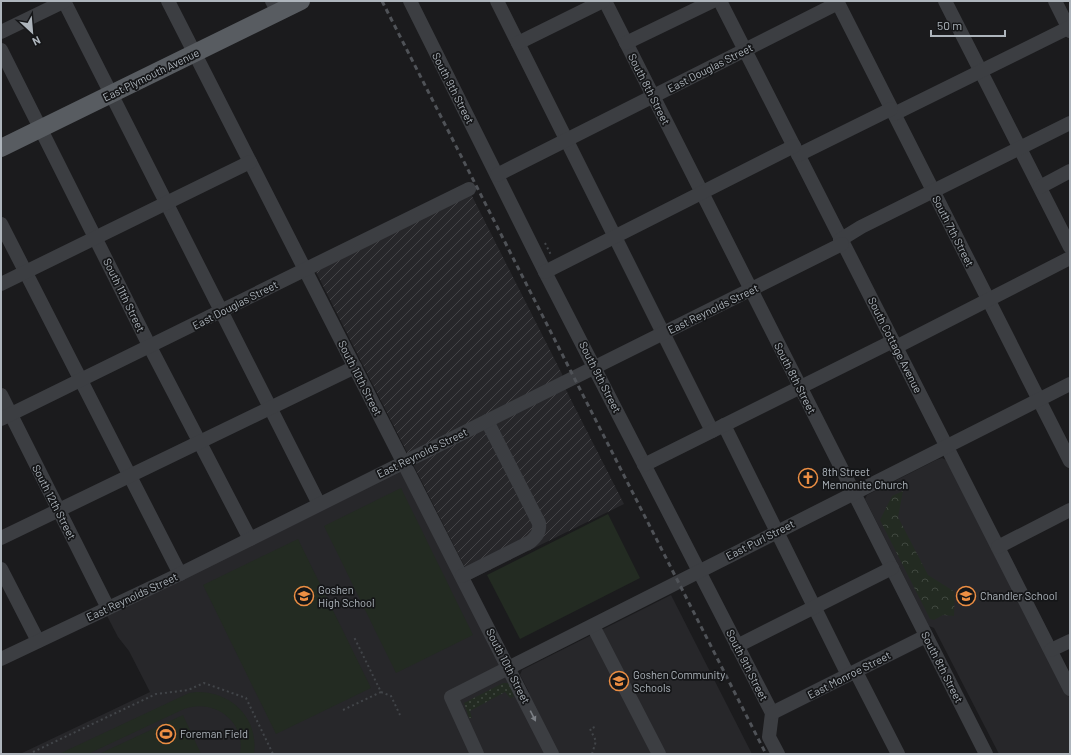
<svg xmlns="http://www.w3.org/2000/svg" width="1071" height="755" viewBox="0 0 1071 755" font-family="Barlow,sans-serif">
<defs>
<pattern id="industrial-furrows" width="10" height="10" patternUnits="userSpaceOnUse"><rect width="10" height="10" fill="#27272a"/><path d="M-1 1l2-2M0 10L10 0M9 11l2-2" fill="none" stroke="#444447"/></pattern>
<pattern id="grass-dots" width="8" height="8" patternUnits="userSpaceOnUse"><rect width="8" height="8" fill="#232b22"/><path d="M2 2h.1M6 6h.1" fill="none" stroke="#404840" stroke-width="1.8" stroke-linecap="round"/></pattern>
<pattern id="forest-crowns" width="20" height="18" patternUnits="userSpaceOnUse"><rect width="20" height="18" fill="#232b22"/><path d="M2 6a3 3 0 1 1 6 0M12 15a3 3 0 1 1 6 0" fill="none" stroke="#404840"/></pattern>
</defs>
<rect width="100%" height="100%" fill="#1b1b1d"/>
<!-- built -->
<g fill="#27272a">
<path d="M942 458 946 460 1003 566 1070 699V754H999L934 628 929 626 865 499 867 495 936 460Z"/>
<path d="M399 472H402L518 697 529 692 520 675 522 670 671 595 752 754H20L150 692 129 651 118 637 106 614Z"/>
</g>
<!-- industrial -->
<path fill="url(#industrial-furrows)" d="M471 194 562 374 565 388 624 504 471 579 316 272Z"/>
<!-- grass -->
<path fill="url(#grass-dots)" d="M503 683H510L514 697 510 698 505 692 470 711 472 718H469L464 703Z"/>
<!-- forest -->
<path fill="url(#forest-crowns)" d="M903 491 898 517 928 575 955 592 954 616 943 615 934 620 930 619 880 520 892 496Z"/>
<!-- pitch -->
<g fill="#232b22">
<path d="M401 488 473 635 396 673 324 526Z"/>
<path d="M608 514 640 578 520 639 487 575Z"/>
<path d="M298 539 371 688 276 734 203 585Z"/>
<path d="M196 692C231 691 259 718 254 754H240C246 721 214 698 184 709L88 754H59L189 693Z"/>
<path d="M183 715 201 754H99Z"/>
</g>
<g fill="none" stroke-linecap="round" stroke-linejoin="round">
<!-- path -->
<g stroke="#424549" stroke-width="2" stroke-dasharray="2 3" stroke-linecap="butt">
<path d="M545 243 551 255"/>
<path d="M381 692 391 696 400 715"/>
<path d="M343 710 381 692 354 637"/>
<path d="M33 752 156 694 188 690 204 683 246 698 273 754"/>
<path d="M592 754 596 741 590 729 597 726"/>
</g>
<!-- minor -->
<g stroke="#3c3e42" stroke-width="14">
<path d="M64 1 319 504"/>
<path d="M168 1 552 754"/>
<path d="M272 1 278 12"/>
<path d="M410 1 545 272 772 713 769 737 778 754"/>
<path d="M497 1 712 431"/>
<path d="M605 1 986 754"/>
<path d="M720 1 1070 689"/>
<path d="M837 1 1070 461"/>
<path d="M945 1 1070 247"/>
<path d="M1055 1 1070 31"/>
<path d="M1 32 65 1"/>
<path d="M518 43 603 1"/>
<path d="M626 43 713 1"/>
<path d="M1 50 150 347 250 539"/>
<path d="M894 114 1070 27"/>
<path d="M798 155 891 109"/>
<path d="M497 175 838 3"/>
<path d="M1040 187 1070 171"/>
<path d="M1 224 180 574"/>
<path d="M840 240 861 227 1070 123"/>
<path d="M545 272 794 146"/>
<path d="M1 284 250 162"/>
<path d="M896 347 1070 258"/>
<path d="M1 395 108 608"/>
<path d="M1 419 469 189"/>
<path d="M724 425 848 675"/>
<path d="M644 465 893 341"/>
<path d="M1 538 355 367"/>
<path d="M998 547 1070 510"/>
<path d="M1 569 38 641"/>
<path d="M462 576 530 542C537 536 540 532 539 523L487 421"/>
<path d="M593 626 659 754"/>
<path d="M737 646 892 568"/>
<path d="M1051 650 1070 641"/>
<path d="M1 659 180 574 842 244"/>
<path d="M856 672 898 754"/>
<path d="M772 713 926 636"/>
<path d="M477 754 451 697 1070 384"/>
</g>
<!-- major -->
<path stroke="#585c61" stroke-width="18" d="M1 148 301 1"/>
<!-- rail -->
<path stroke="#4f5257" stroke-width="3" stroke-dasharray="5 4" stroke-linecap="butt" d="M382 1 766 754"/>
</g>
<!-- one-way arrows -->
<defs><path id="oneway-solid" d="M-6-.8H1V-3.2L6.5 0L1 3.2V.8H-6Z"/></defs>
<use fill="#7b7f85" href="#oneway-solid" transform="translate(533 716) rotate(63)"/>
<!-- icons -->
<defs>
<g id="church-ring" transform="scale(1)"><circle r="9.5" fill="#151618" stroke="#ec8e43" stroke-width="1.5"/><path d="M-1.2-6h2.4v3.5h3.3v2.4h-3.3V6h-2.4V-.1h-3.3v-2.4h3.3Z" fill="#ec8e43"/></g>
<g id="school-ring" transform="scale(1)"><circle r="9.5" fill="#151618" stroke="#ec8e43" stroke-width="1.5"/><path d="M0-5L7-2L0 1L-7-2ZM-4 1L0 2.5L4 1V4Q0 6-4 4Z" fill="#ec8e43"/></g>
<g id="stadium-ring" transform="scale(1)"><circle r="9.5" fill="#151618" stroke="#ec8e43" stroke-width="1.5"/><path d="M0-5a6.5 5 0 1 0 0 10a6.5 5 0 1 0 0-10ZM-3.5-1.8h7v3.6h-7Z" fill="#ec8e43"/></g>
</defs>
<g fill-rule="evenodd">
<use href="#church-ring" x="808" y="478"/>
<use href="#school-ring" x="304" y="596"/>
<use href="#school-ring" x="966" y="596"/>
<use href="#school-ring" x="619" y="681"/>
<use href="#stadium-ring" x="166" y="734"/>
</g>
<g text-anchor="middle" stroke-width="3.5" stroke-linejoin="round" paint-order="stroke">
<!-- street labels -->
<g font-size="11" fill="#aeb5bc" stroke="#151618">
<text transform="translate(710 68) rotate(-27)" y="4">East Douglas Street</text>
<text transform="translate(151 75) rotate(-26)" y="4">East Plymouth Avenue</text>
<text transform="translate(453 88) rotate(63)" y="4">South 9th Street</text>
<text transform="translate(649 89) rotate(63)" y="4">South 8th Street</text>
<text transform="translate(953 231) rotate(63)" y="4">South 7th Street</text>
<text transform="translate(124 295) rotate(64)" y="4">South 11th Street</text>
<text transform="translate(235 305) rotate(-27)" y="4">East Douglas Street</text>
<text transform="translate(713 309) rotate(-26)" y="4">East Reynolds Street</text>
<text transform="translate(895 345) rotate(63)" y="4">South Cottage Avenue</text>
<text transform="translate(600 377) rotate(63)" y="4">South 9th Street</text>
<text transform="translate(360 378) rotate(63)" y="4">South 10th Street</text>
<text transform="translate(795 378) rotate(63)" y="4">South 8th Street</text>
<text transform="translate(422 453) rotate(-26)" y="4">East Reynolds Street</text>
<text transform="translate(54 502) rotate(63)" y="4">South 12th Street</text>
<text transform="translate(760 540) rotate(-27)" y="4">East Purl Street</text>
<text transform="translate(132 597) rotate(-25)" y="4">East Reynolds Street</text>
<text transform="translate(747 665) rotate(63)" y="4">South 9th Street</text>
<text transform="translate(508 666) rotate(63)" y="4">South 10th Street</text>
<text transform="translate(942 667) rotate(63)" y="4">South 8th Street</text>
<text transform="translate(849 675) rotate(-27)" y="4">East Monroe Street</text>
</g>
<!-- poi labels -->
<g font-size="11" fill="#aeb5bc" stroke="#151618" text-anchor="start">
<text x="822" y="476">8th Street<tspan x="822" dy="13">Mennonite Church</tspan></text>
<text x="318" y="594">Goshen<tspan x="318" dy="13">High School</tspan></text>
<text x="980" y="600">Chandler School</text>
<text x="633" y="679">Goshen Community<tspan x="633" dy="13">Schools</tspan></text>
<text x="180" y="738">Foreman Field</text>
</g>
</g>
<!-- border -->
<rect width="1071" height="755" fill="none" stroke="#aeb5bc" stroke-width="4"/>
<!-- north arrow -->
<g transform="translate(32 32) rotate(154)" stroke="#151618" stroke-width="3" paint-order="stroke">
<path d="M0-3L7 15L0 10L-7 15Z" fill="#aeb5bc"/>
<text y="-6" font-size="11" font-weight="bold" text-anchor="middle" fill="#aeb5bc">N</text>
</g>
<!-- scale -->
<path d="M931 30v6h74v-6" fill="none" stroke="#aeb5bc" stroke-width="2"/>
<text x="937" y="30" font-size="12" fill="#aeb5bc" stroke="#151618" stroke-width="3" paint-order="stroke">50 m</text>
</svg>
